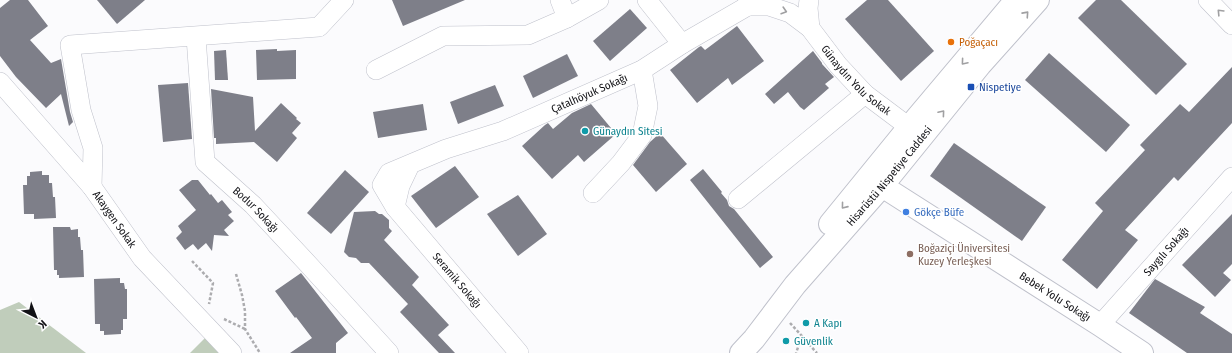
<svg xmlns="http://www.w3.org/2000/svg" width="1232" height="353" viewBox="0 0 1232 353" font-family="'Fira Sans Condensed',sans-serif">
<rect width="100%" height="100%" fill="#fbfbfd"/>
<!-- green -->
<g fill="#c0cdbb">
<path d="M19 302 86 353H0V310Z"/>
<path d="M208 335 225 353H190Z"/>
</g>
<!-- building -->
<g fill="#7e7f89">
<path d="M10 0H28L48 26 30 40 51 63 61 59 70 112 73 122 69 126 61 94 46 108 16 77 0 56V8Z"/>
<path d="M97 0H145L117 24Z"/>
<path d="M392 0H465L403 26Z"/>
<path d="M867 0H888L934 51 901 81 845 19Z"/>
<path d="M1096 0H1121L1187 64 1156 95 1078 18Z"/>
<path d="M630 9 647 28 610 61 593 41Z"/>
<path d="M737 26 764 61 732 85 728 78 697 103 670 70 699 47 701 46 705 50Z"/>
<path d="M277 49V51L296 50V79L257 80 256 50Z"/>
<path d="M226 50 228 80H215L214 51Z"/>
<path d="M813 51 822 63V64L834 77 825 84 829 88 804 110 800 107 788 92 774 104 765 94Z"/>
<path d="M1049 53 1130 125 1106 152 1025 80Z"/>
<path d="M567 54 578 76 533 98 523 76Z"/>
<path d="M1232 67V123L1178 181 1174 177 1125 230 1138 240 1097 289 1062 260 1103 211 1095 203 1145 150 1140 145 1180 104 1189 112Z"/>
<path d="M188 83 192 139 163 142 158 85Z"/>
<path d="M495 85 504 106 458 124 450 102Z"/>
<path d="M211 89 253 97 255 131 281 103 297 118 296 119 301 123 292 133 297 138 277 162 254 142 216 144V138H214Z"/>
<path d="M423 104 427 130 378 138 373 112Z"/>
<path d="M591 104 616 134 584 162 578 155 552 179 522 146 545 125 548 123 553 129 572 113Z"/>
<path d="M660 133 687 164 656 192 633 165 650 142Z"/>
<path d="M954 143 1046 207 1022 241 930 176Z"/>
<path d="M455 166 479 197 436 228 411 196Z"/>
<path d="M703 169 722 192 721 193 727 200 729 206 734 209 773 257 760 268 690 180Z"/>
<path d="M345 170 369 192 331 234 307 213Z"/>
<path d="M42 171V175H49V183H52L53 197H55L56 218 34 219V214H24L23 185H27V176H30V172Z"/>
<path d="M192 180H198L210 195 211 194 218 203 222 200 232 212 228 215 234 221 224 230 229 236 214 235 212 251 206 243 198 250 193 244 185 250 176 238 182 232 178 226 196 210 179 190Z"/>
<path d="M518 195 547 234 518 256 487 214Z"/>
<path d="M375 211 379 214H382L389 220V228L392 231 384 240 419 277 412 285 449 325 438 335 455 353H439L400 312 408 304 369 263H361L356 258 349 257 344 252 354 212Z"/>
<path d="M1232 214V264L1223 273 1231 280 1215 297 1182 265Z"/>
<path d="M53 227H70L71 230 78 229V237H80L81 250H83L84 277 59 278V275H57V270H54Z"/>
<path d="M301 273 348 333 336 343V353H290L312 338 296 317 295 318 275 291Z"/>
<path d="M120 278V283H124L125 289H127V319H123V330H121V334L104 335V331H100V324H95L94 279Z"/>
<path d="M1155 279 1205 307 1200 313 1232 334V353H1187L1129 313Z"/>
</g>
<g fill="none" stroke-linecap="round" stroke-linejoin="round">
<!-- minor casing -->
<g stroke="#bfc1cb" stroke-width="20">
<g id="minor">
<path d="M560 0 567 18"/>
<path d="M647 0 682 44"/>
<path d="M1208 0 1232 25"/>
<path d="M746 6H769L790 13 810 28 808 8 809 0"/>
<path id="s1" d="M810 28 838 65 865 94 909 127"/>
<path id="s2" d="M196 37 205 162 253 205 308 264 389 353"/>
<path d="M376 70 443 36 528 35 567 18 599 0"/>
<path id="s3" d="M0 82 92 187 142 258 232 353"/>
<path id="s4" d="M410 165 400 186 395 207 382 185 389 173 446 149 503 131 642 70 682 44 758 0"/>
<path d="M92 187 93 148 81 110 70 45 319 27 344 0"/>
<path d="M593 193 621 163 642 135 648 106 642 70"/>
<path d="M738 199 865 94"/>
<path id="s5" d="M395 207 519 353"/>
<path id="s6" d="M1100 325 1232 177"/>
</g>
</g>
<!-- major casing -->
<g stroke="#bfc1cb" stroke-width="24">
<g id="major">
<path id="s7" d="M871 178 882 186 1100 325 1142 353"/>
<path d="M830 224 909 127 1016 0"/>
<path id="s8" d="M741 353 754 339 795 285 882 186 980 65 1038 0"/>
</g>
</g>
<!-- path -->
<g stroke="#acacaf" stroke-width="2.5" stroke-dasharray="3 2" stroke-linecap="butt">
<path d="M192 261 213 283 209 304"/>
<path d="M236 274 242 295 245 311V329L260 353"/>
<path d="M224 319 245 329"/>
<path d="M790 323 802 336 796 353"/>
<path d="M802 337 817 353"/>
</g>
<!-- minor -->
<use href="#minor" stroke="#fff" stroke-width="19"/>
<!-- major -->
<use href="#major" stroke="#fff" stroke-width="22"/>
</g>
<!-- one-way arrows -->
<defs><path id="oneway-chevron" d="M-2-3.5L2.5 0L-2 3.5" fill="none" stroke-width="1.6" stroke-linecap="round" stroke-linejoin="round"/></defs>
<g stroke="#a0a0a2">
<use href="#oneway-chevron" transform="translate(784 11) rotate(17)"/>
<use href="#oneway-chevron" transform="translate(1220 12) rotate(-134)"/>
<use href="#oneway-chevron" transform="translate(1026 14) rotate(-48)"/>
<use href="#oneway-chevron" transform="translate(964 62) rotate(130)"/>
<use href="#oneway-chevron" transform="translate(942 113) rotate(-50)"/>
<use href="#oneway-chevron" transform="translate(844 206) rotate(129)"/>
</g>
<!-- markers -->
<circle fill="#e8710a" stroke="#fff" stroke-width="1.5" cx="951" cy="42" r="4"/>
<rect fill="#1a4fb4" stroke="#fff" stroke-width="1.5" x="967" y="83" width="8" height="8" rx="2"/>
<g fill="#0f9aa8" stroke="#fff" stroke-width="1.5">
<circle cx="585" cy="131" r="4"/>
<circle cx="806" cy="323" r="4"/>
<circle cx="786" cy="341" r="4"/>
</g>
<circle fill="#3f7fe0" stroke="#fff" stroke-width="1.5" cx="906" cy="212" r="4"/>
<circle fill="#8d6e63" stroke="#fff" stroke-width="1.5" cx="910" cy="254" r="4"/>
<g text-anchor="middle" stroke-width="3" stroke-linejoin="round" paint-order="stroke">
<!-- food labels -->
<g font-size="11" fill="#c56008" stroke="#fff" text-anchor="start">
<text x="959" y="46">Poğaçacı</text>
</g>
<!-- street labels -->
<g font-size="11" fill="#121216" stroke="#fff">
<text dy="4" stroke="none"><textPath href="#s1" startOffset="70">Günaydın Yolu Sokak</textPath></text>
<text dy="4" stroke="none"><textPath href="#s4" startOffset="300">Çatalhöyuk Sokağı</textPath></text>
<text dy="4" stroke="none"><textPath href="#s8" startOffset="231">Hisarüstü Nispetiye Caddesi</textPath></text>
<text dy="4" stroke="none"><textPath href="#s2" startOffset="195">Bodur Sokağı</textPath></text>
<text dy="4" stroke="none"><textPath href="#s3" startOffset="179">Akaygen Sokak</textPath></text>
<text dy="4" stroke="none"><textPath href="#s6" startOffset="99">Saygılı Sokağı</textPath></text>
<text dy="4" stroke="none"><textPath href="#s5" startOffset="96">Seramik Sokağı</textPath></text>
<text dy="4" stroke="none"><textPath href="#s7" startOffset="219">Bebek Yolu Sokağı</textPath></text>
</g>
<!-- transit labels -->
<g font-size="11" fill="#164399" stroke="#fff" text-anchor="start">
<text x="979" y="91">Nispetiye</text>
</g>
<!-- culture labels -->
<g font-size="11" fill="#0d838f" stroke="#fff" text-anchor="start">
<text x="593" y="135">Günaydın Sitesi</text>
<text x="814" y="327">A Kapı</text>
<text x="794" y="345">Güvenlik</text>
</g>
<!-- shop labels -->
<g font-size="11" fill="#366cbe" stroke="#fff" text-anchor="start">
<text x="914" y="216">Gökçe Büfe</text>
</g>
<!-- education labels -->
<g font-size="11" fill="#785e54" stroke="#fff" text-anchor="start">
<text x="918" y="252">Boğaziçi Üniversitesi<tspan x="918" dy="13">Kuzey Yerleşkesi</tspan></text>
</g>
</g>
<!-- north arrow -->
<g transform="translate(36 317) rotate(138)" stroke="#ffffff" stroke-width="3" paint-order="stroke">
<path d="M0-3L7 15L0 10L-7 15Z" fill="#121216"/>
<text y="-6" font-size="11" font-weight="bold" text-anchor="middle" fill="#121216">K</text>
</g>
</svg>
